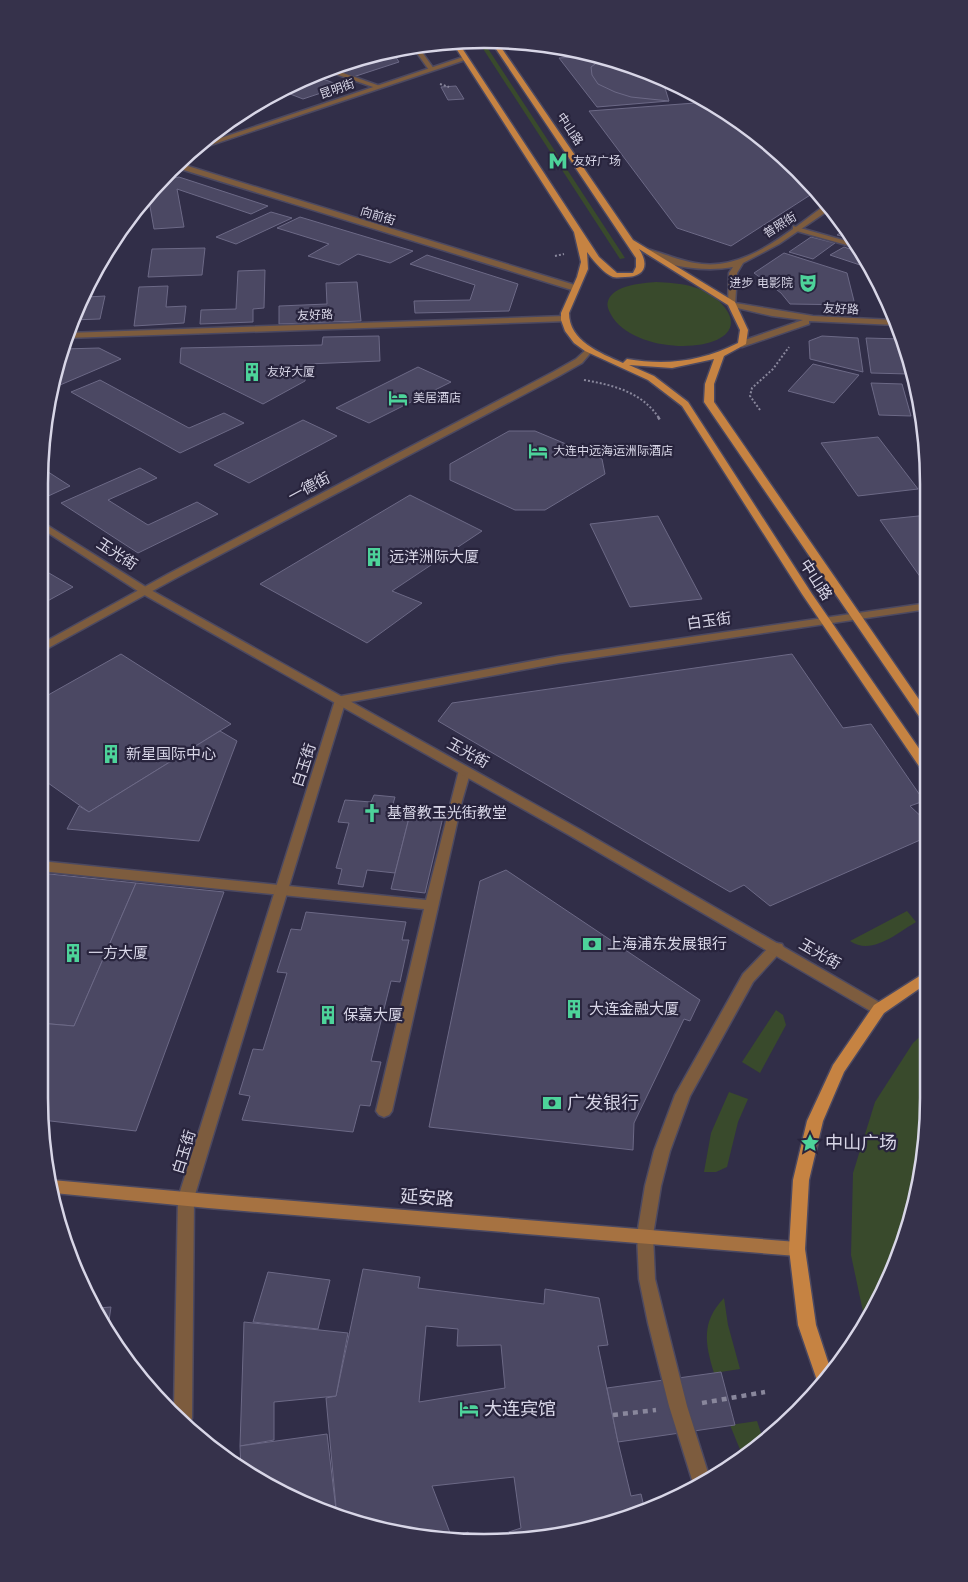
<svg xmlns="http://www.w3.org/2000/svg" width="968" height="1582" viewBox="0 0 968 1582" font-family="Inter,'Noto Sans SC',sans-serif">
<rect width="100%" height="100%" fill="#312e48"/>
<!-- green -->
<g fill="#394a2c">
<path d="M478 41H483L625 258 620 259Z"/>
<path d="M656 282C679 283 703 285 720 302 768 351 645 363 613 318 610 313 606 307 608 301 613 285 642 283 656 282Z"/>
<path d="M907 911 916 922C897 933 872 956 850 941Z"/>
<path d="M776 1010 783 1015 786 1025 760 1073 742 1062Z"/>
<path d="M926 1031 925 1156 895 1268 865 1321 851 1255 853 1173 875 1102 913 1043Z"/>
<path d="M729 1092 748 1099 738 1122 727 1167 716 1172H704L711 1133Z"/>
<path d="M724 1298 728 1325 740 1369 714 1373C705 1343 701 1322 724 1298Z"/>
<path d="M757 1421 763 1439 743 1457 730 1425Z"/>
</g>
<!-- building -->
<g fill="#4b4863" stroke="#6c6986" fill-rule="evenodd">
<path d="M392 51 339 69 332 67 341 62Z"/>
<path d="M392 51 399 62 353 77 330 67 339 69Z"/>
<path d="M602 55 641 70 669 101 597 107 559 58Z"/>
<path d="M608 57 681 85 685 87 665 88 669 101 631 97 615 92 598 84 592 75 591 67 602 59Z"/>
<path d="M312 75 342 86 303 99 285 92 314 83 303 79Z"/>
<path d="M456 86 464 99 448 100 441 87Z"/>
<path d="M708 102 755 131 818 190 731 246 677 228 589 111Z"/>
<path d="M179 177 268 206 251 214 177 189 184 227 154 229 148 195 162 180Z"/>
<path d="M271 212 292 218 236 244 216 237Z"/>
<path d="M300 217 413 251 390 263 358 254 339 265 308 256 329 244 277 228Z"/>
<path d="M846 229 854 239 837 235Z"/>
<path d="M811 237 835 243 813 259 789 252Z"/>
<path d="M844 247 864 254 870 262 881 289H875L872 269 830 255Z"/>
<path d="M205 248 202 275 148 277 152 249Z"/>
<path d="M784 253 847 273 855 305 790 304 781 293 754 273Z"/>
<path d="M427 255 518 284 509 311 415 313 414 301 470 300 475 285 410 264Z"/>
<path d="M265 270 264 308 253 309V322L200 324 201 310 236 309 238 271Z"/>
<path d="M357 282 361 321 279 324V306L327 304 326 283Z"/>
<path d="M90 283 87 297 105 296 100 319 71 320Z"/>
<path d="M168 286 166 307 186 306 184 323 134 326 139 287Z"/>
<path d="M379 336 380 361 307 364 305 381 263 404 180 363 181 348 322 345 323 337Z"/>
<path d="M822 336 858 338 863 372 810 359 809 341Z"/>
<path d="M866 338 902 339 909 374 871 373Z"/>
<path d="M99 348 121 359 53 388 63 349Z"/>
<path d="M813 364 859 375 834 403 788 391Z"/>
<path d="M418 367 451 382 369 423 336 408Z"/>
<path d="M100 380 189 428 224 413 244 423 180 453 71 392Z"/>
<path d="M871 383 902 384 911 416 879 415Z"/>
<path d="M303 420 337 436 249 483 214 465Z"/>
<path d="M509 431H535L602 459 605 474 545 510H515L450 480V464Z"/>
<path d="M878 437 918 489 858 496 821 443Z"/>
<path d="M42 468 70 486 44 498 42 496Z"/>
<path d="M140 468 157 478 108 500 148 525 197 502 218 514 138 553 61 503Z"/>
<path d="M410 495 482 531 392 591 422 603 367 643 260 584Z"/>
<path d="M928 515V577L921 578 880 520Z"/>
<path d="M658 516 702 599 630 607 590 524Z"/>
<path d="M42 569 73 587 42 604Z"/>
<path d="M121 654 231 724 89 812 41 778V699Z"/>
<path d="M792 654 843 728 871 724 924 801 910 806 927 822V837L770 906 744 885 730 892 438 721 452 703Z"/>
<path d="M220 731 237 741 199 841 67 829 79 806 89 812Z"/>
<path d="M374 795 395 797 391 811 410 814 395 873 367 870 363 887 338 884 342 869 336 868 349 823 338 822 345 800 371 802Z"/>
<path d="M410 814 443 817 425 893 391 889Z"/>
<path d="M506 870 700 1000 690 1021 684 1019 634 1123 633 1150 429 1127 480 881Z"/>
<path d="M40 873 136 883 74 1026 39 1023Z"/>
<path d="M136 883 224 892 136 1131 42 1120 39 1098V1023L74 1026Z"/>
<path d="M306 912 406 922 402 940H409L400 982 391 981 371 1061 381 1062 370 1106 360 1105 353 1132 242 1120 250 1096 239 1094 253 1049 263 1050 287 973 277 972 291 929 301 930Z"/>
<path d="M363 1269 420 1277 418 1288 544 1304 545 1289 599 1298 608 1345 598 1346 618 1442 631 1496 641 1494 645 1511 627 1520 484 1543 478 1542 521 1528 514 1477 432 1486 452 1538 350 1521 348 1517 337 1518 326 1398 336 1396ZM426 1326 458 1329 457 1346 501 1345 505 1388 419 1402Z"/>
<path d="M268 1272 330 1280 318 1329 253 1322Z"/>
<path d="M111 1307 108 1327 98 1308Z"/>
<path d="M244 1322 348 1333 336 1396 274 1402V1440L240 1446Z"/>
<path d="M721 1372 735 1425 618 1442 607 1388Z"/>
<path d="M327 1434 337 1518 241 1470 240 1446Z"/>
<path d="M468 1532 472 1541 454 1538Z"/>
</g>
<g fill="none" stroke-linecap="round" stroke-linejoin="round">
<!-- service casing -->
<g stroke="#4c4961" stroke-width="3">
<g id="service">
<path d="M417 45 434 69 433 70H429L412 46Z"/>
<path d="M329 68 380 86 381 87 376 88 324 70Z"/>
<path d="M793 226 857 244 861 249 793 230Z"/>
<path d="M465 766 471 770 462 801 392 1111 389 1115 384 1117 379 1115 376 1111 424 909 40 871V861L426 900 459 770Z"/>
<path d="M777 943 782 944 784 948 753 982 690 1096 670 1151 661 1186 653 1235 655 1279 666 1323 687 1406 710 1479 694 1486 669 1406 648 1323 639 1279 637 1235 645 1186 654 1151 675 1095 743 974 772 944Z"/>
</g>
</g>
<!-- minor casing -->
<g stroke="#4c4961" stroke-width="3">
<g id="minor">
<path d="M827 204 832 208 779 244 743 263 737 273 735 306 728 304 729 273 733 267C708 272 663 268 643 251L647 249C666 254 682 262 702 264 749 269 791 229 827 204Z"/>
<path d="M589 347 593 350 582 363 559 376 176 578 41 652V644L168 574 553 372 576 359Z"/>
<path d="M928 603V609L559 663 345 703 194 1198 192 1418 189 1424 174 1410 178 1198 336 697 559 656Z"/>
</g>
</g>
<!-- tertiary casing -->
<g stroke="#4c4961" stroke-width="3">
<g id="tertiary">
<path d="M526 42 537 44 497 48 494 46Z"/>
<path d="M466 56 468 59 187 153 194 147Z"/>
<path d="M178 163 578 286 579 288 572 290 174 167Z"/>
<path d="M729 302 813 316 894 320 896 325 809 321V324L742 347 738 344 739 342 803 320 772 316 729 306Z"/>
<path d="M565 316 568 317V321L66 338 67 333Z"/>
<path d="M42 522 149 589 579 829 884 1005 886 1009 884 1013 879 1014 874 1013 569 835 141 593 42 529Z"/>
</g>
</g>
<!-- secondary casing -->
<g stroke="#4c4961" stroke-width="3">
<path id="secondary" d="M52 1180 208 1194 797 1242 803 1244 805 1249 803 1254 797 1256 208 1208 54 1193Z"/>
</g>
<!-- primary casing -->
<g stroke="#4c4961" stroke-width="3">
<g id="primary">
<path d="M490 40H496L633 240 735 302 748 330 746 344 724 356 714 384V402L927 711V723L923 722 704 402 705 384 714 359 672 368 629 365 654 376 688 402 812 594 927 760V773L923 772 802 594 682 406 648 380 585 351 574 343 565 331 561 320V313L577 277 581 262 574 232 452 42H458L599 257 617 273H633L636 267V258ZM639 249 728 305 740 330 738 343C702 361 667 366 627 359L623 363C600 353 569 341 569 313L588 269 587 252C593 260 603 273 613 277 616 278 621 277 625 277 644 277 650 266 639 249Z"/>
<path d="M926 972V984L884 1013 844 1072 823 1121 809 1180 805 1249 816 1325 832 1374 819 1386 798 1325 789 1249 793 1180 807 1121 833 1065 874 1005Z"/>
</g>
</g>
<!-- path-far2 -->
<g stroke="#89879c" stroke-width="2" stroke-dasharray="2 2" stroke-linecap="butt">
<path d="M440 84 449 87"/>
<path d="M555 256 564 254"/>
<path d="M584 380C613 385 642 392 659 418"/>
<path d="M760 410 750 396 752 388 773 369 789 347"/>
</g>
<!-- path-far1 -->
<path stroke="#89879c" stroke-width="2.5" stroke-dasharray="3 3" stroke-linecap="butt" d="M658 417 660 420"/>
<!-- path -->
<g stroke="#89879c" stroke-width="4.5" stroke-dasharray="5 5" stroke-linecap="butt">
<path d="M702 1403 765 1392"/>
<path d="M613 1415 656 1410"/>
</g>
<!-- service -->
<use href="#service" fill="#7d5c3e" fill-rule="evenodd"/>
<!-- minor -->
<use href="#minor" fill="#7d5c3e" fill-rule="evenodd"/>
<!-- tertiary -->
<use href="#tertiary" fill="#7d5c3e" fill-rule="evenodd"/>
<!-- secondary -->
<use href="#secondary" fill="#a67241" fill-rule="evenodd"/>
<!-- primary -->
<use href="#primary" fill="#c68342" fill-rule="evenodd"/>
</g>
<!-- icons -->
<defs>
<g id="metro-bare" transform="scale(1.5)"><path d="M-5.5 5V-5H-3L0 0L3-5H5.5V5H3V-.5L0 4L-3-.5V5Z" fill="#4dd39a" stroke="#28243d" stroke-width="2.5" paint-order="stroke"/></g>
<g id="theatre-bare" transform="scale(1.5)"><path d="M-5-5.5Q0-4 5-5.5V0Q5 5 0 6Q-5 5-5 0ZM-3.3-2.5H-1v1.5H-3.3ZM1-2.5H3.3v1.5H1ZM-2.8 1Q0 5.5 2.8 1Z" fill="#4dd39a" stroke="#28243d" stroke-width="2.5" paint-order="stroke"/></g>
<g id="building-bare" transform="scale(1.5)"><path d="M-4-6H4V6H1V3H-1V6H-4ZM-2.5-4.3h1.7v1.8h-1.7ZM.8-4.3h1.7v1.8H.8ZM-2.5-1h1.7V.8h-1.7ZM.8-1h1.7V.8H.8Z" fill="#4dd39a" stroke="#28243d" stroke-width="2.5" paint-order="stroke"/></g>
<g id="hotel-bare" transform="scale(1.5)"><path d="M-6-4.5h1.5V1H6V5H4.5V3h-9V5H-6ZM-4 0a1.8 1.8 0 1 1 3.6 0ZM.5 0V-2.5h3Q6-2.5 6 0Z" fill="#4dd39a" stroke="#28243d" stroke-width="2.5" paint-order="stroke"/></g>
<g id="church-bare" transform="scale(1.5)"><path d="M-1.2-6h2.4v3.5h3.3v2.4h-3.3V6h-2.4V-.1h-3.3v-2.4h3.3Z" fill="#4dd39a" stroke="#28243d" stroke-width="2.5" paint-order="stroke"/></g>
<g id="bank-bare" transform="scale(1.5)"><path d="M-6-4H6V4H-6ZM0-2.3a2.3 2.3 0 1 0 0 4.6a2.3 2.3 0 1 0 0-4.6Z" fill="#4dd39a" stroke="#28243d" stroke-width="2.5" paint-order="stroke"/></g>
<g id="sight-bare" transform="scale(1.5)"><path d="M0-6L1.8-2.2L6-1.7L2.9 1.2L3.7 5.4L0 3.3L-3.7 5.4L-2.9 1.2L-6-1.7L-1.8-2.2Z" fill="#4dd39a" stroke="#28243d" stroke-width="2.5" paint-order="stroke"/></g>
</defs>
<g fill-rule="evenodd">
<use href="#metro-bare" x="558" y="161"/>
<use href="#theatre-bare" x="808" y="283"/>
<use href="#building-bare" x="252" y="372"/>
<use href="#hotel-bare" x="398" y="398"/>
<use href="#hotel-bare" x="538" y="451"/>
<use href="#building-bare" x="374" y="557"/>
<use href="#building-bare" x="111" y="754"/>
<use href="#church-bare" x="372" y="813"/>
<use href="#bank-bare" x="592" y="944"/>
<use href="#building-bare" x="73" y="953"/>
<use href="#building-bare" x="574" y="1009"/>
<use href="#building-bare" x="328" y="1015"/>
<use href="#bank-bare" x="552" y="1103"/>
<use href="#sight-bare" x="810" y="1143"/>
<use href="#hotel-bare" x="469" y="1409"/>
</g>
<g text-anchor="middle" stroke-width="4.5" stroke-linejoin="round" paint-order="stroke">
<!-- far-street labels -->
<g font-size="12" fill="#d8d6e7" stroke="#28243d">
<text transform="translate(337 89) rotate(-19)" y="4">昆明街</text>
<text transform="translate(570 129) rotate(56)" y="4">中山路</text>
<text transform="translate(378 216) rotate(17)" y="4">向前街</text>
<text transform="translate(780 225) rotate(-32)" y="4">普照街</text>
<text transform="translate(841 309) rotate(2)" y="4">友好路</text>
<text transform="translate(315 315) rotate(-2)" y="4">友好路</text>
</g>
<!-- far-poi labels -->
<g font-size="12" fill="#d8d6e7" stroke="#28243d" text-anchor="start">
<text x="573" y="165">友好广场</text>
<text x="793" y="287" text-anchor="end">进步 电影院</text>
<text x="267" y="376">友好大厦</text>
<text x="413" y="402">美居酒店</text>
<text x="553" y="455">大连中远海运洲际酒店</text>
</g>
<!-- street labels -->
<g font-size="15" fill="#d8d6e7" stroke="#28243d">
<text transform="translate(309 487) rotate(-28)" y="5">一德街</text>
<text transform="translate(117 554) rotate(33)" y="5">玉光街</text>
<text transform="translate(816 580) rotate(57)" y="5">中山路</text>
<text transform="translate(709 621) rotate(-8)" y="5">白玉街</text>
<text transform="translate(468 753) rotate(29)" y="5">玉光街</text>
<text transform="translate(304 765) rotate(-72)" y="5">白玉街</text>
<text transform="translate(820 954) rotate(30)" y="5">玉光街</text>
<text transform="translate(184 1152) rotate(-73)" y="5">白玉街</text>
</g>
<!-- poi labels -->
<g font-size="15" fill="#d8d6e7" stroke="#28243d" text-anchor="start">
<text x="389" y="562">远洋洲际大厦</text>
<text x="126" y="759">新星国际中心</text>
<text x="387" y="818">基督教玉光街教堂</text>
<text x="607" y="949">上海浦东发展银行</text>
<text x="88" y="958">一方大厦</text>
<text x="589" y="1014">大连金融大厦</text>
<text x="343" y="1020">保嘉大厦</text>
</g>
<!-- near-poi labels -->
<g font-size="18" fill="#d8d6e7" stroke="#28243d" text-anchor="start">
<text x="567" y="1109">广发银行</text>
<text x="825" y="1149">中山广场</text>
<text x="484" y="1415">大连宾馆</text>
</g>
<!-- near-street labels -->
<g font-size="18" fill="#d8d6e7" stroke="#28243d">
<text transform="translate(427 1198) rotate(4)" y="6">延安路</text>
</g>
</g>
<!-- crop -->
<path d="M0 0H968V1582H0ZM484 48H484A436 436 0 0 1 920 484V1098A436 436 0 0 1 484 1534H484A436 436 0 0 1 48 1098V484A436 436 0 0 1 484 48Z" fill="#36324b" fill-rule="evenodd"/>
<path fill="none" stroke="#d8d6e7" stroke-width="2.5" d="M484 48H484A436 436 0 0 1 920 484V1098A436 436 0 0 1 484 1534H484A436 436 0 0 1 48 1098V484A436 436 0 0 1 484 48Z"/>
</svg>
